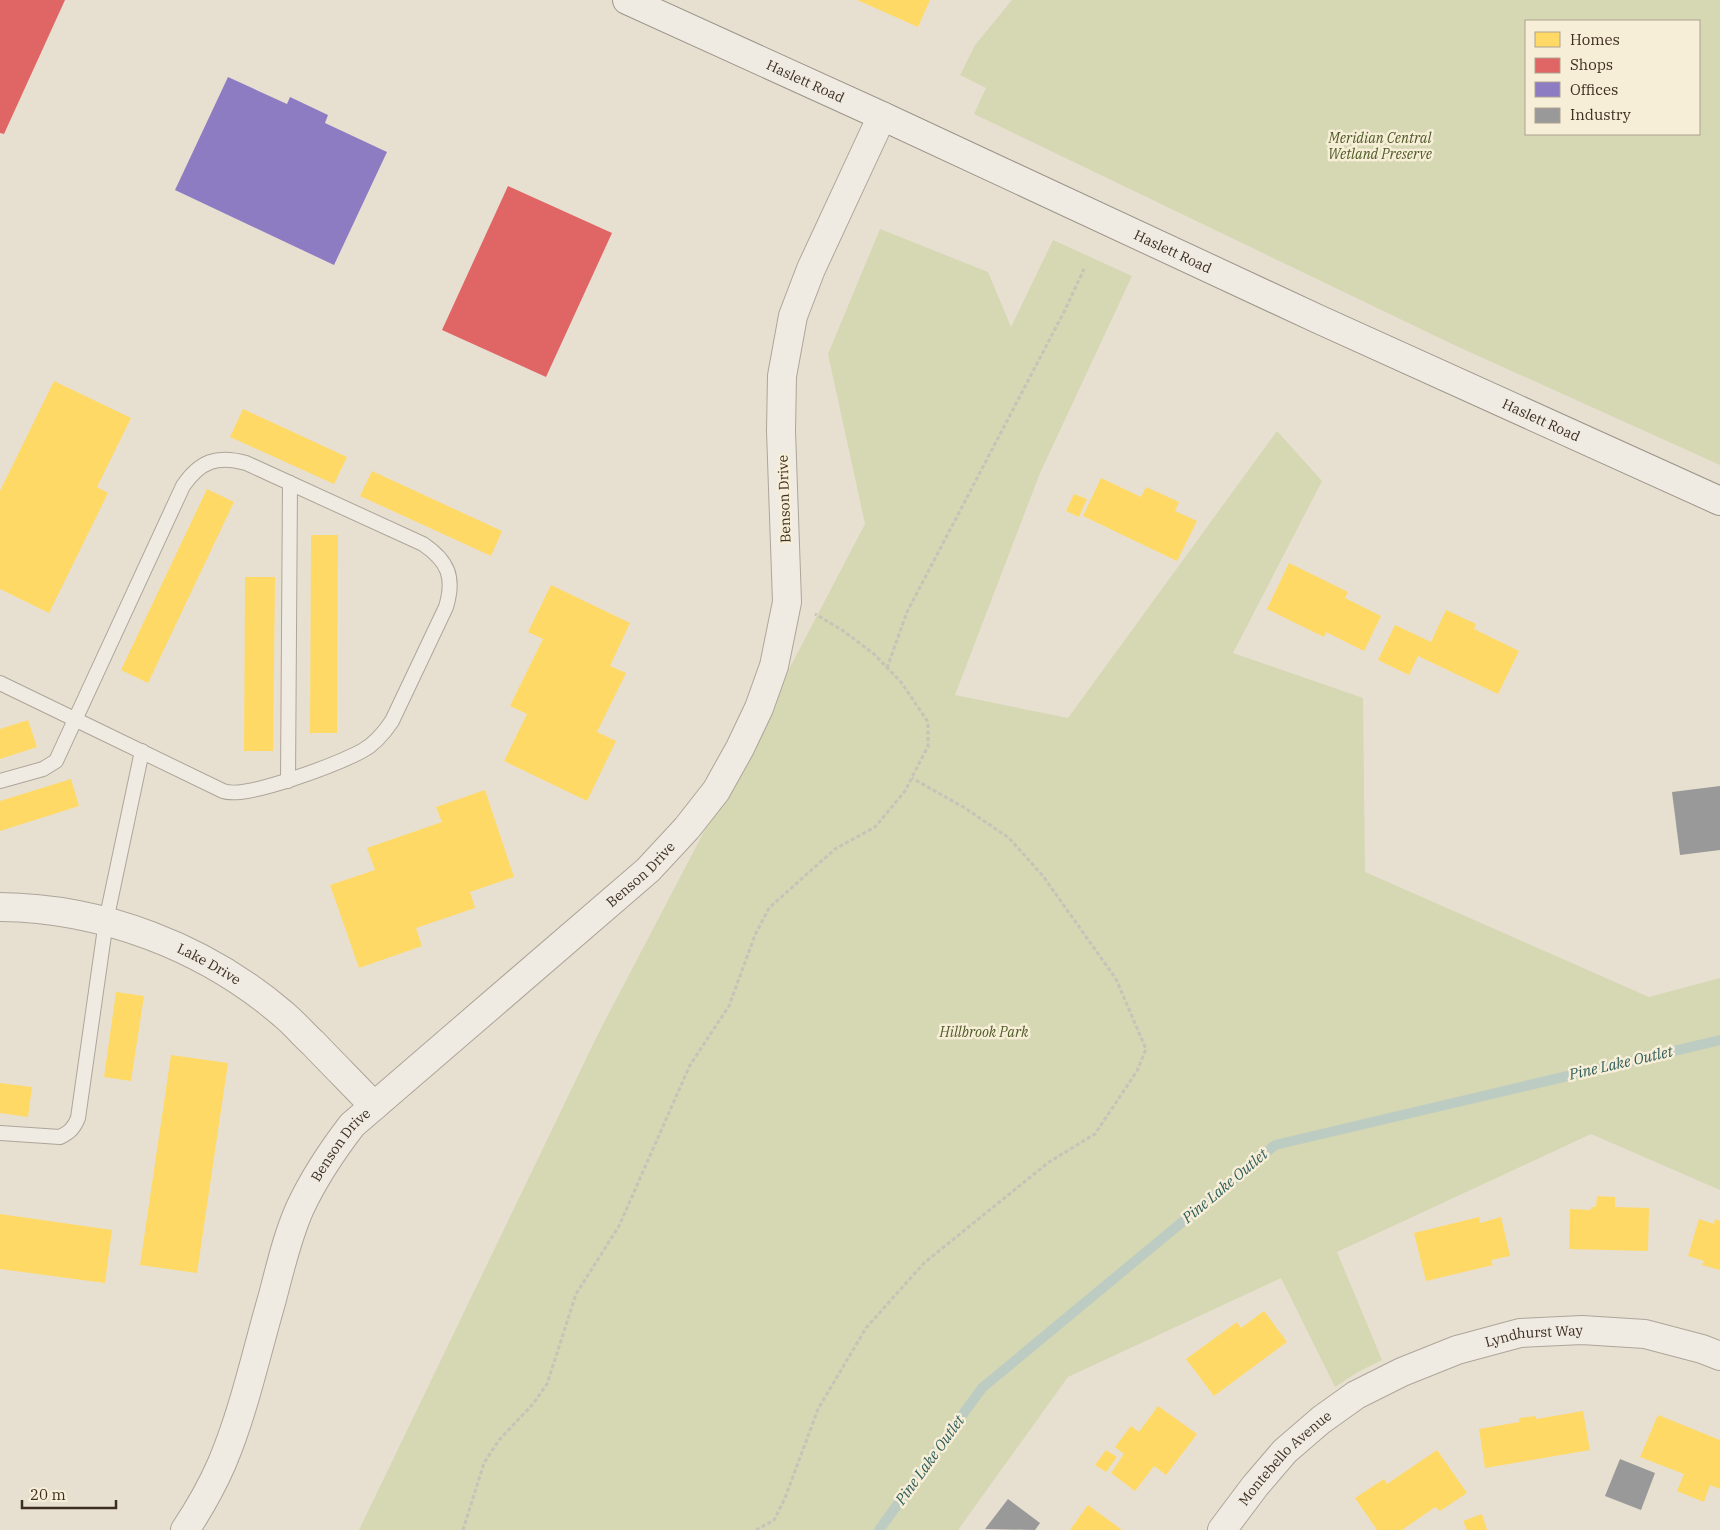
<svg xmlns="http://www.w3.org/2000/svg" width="1720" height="1530" viewBox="0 0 1720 1530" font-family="'IBM Plex Serif',serif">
<rect width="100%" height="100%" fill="#e7e0d1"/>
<!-- green -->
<g fill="#d6d7b3" fill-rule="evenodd">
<path d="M1012 0H1720V465L1452 344 974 114 986 88 960 75 975 45ZM1526 21H1699V134H1526Z"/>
<path d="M880 229 988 272 1011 327 1053 240 1132 276 1040 473 955 695 1068 718 1277 431 1322 481 1233 653 1363 698 1365 872 1649 997 1720 978V1190L1591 1134 1337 1252 1382 1360 1358 1372 1335 1387 1281 1278 1068 1377 958 1530H359L598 1034 865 524 828 354Z"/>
</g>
<!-- homes -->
<g fill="#ffd966">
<path d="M857 0H930L918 27Z"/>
<path d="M54 381 131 418 97 487 108 493 49 613 0 589V491Z"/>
<path d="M243 409 347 457 334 484 230 437Z"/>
<path d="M372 471 502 531 491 556 360 496Z"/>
<path d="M1101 478 1141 497 1146 487 1179 502 1175 511 1197 521 1177 561 1083 516Z"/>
<path d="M207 489 234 502 148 683 121 670Z"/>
<path d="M1074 494 1087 499 1079 517 1066 511Z"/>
<path d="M311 535H338L337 733H310Z"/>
<path d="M1289 563 1348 592 1345 598 1381 616 1364 651 1326 632 1324 637 1267 609Z"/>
<path d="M245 577H275L273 751H244Z"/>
<path d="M551 585 630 623 610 666 626 673 597 732 616 741 587 801 504 761 527 714 510 706 543 639 528 632Z"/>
<path d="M1446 610 1476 624 1474 629 1519 651 1498 694 1418 656 1409 675 1378 660 1395 625 1431 642Z"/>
<path d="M28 720 37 747 0 759V729Z"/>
<path d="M71 779 79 806 0 831V801Z"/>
<path d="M485 790 514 877 470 892 475 908 416 928 422 946 359 968 330 885 375 870 367 848 442 822 436 807Z"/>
<path d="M116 992 144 996 131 1081 104 1077Z"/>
<path d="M171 1055 228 1063 197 1273 140 1265Z"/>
<path d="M0 1083 32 1087 28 1117 0 1113Z"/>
<path d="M1597 1196 1615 1197V1207L1649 1208 1648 1251 1569 1249 1570 1209 1591 1210V1207H1596Z"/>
<path d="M0 1214 112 1230 105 1283 0 1269Z"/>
<path d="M1479 1217 1480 1223 1501 1217 1510 1256 1491 1260 1493 1265 1426 1281 1414 1233Z"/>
<path d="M1699 1219 1714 1224 1715 1219 1720 1221V1270L1702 1265 1704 1261 1688 1256Z"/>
<path d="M1264 1311 1287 1342 1214 1396 1186 1359 1237 1322 1241 1328Z"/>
<path d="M1158 1406 1197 1434 1166 1475 1154 1466 1135 1491 1111 1473 1124 1454 1115 1447 1131 1426 1139 1432Z"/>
<path d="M1583 1411 1590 1450 1485 1468 1479 1429 1519 1422V1418L1536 1416V1419Z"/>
<path d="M1658 1415 1720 1440V1489L1710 1485 1704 1502 1677 1491 1684 1474 1640 1457Z"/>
<path d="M1106 1450 1117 1457 1106 1472 1095 1465Z"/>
<path d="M1437 1450 1467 1493 1440 1511 1435 1507 1402 1530H1377L1355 1498 1384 1479 1387 1484Z"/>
<path d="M1088 1505 1122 1530H1070Z"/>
<path d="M1482 1514 1487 1530H1467L1463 1521Z"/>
</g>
<!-- shops -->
<g fill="#e06666">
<path d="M0 0H65L4 134 0 133Z"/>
<path d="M508 186 612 233 546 377 442 330Z"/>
</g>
<!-- offices -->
<path fill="#8e7cc3" d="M228 77 287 104 290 97 328 115 325 123 387 152 334 265 175 190Z"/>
<!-- industry -->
<g fill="#999">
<path d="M1720 786V850L1680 855 1672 792Z"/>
<path d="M1620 1459 1655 1473 1641 1510 1605 1496Z"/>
<path d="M1008 1499 1040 1523 1035 1530 985 1529Z"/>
</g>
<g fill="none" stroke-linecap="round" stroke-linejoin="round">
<!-- stream -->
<path stroke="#bcccc2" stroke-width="10" d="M879 1530 982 1388 1275 1145 1720 1040"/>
<!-- lane casing -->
<g stroke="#ada599" stroke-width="16">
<g id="lane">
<path d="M0 683C74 719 149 755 223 791 246 800 339 763 362 751 375 744 384 733 392 721L446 607C455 577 448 561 423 544L246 463C217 455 200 461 183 486L56 761 43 769 0 781"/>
<path d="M288 781 290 483"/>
<path d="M0 1133 60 1137C70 1132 74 1128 78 1118L106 921 142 751"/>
</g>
</g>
<!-- street casing -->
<g stroke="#ada599" stroke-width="30">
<g id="street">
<path id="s1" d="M0 907C102 908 205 947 283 1014 294 1023 303 1034 313 1043 333 1064 354 1085 374 1106"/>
<path id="s2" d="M185 1530C199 1509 212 1486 222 1463 244 1411 256 1354 272 1299 280 1269 287 1237 300 1208 314 1178 332 1151 352 1125L648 870 687 828 716 791 740 748 759 708 774 666 787 602 781 431 782 376 793 316 811 269 882 116"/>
<path id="s3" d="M1222 1530 1255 1486 1285 1451 1321 1420 1356 1395 1402 1372 1457 1350 1520 1333 1582 1330 1645 1334 1702 1349 1720 1356"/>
</g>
</g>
<!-- secondary casing -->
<g stroke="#9c958a" stroke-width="30">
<g id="secondary">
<path id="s4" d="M627 0 882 116 1318 319 1720 501"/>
</g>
</g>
<!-- path -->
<g stroke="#c8c2b9" stroke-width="3" stroke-dasharray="4 2.5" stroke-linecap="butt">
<path d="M887 668 907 612 1065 310 1084 269"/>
<path d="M463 1530 484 1463 499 1440 533 1404 547 1384 576 1294 619 1226 690 1065 729 1006 755 935 769 908 835 849 875 827 905 791 928 746V722L901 682 874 654 842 630 815 614"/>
<path d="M756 1530 774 1520 785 1498 818 1409 866 1328 924 1263 1049 1162 1095 1134 1137 1071 1146 1049 1116 979 1043 876 1009 838 965 808 912 778"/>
</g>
<!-- lane -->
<use href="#lane" stroke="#efebe3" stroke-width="14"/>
<!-- street -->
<use href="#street" stroke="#efebe3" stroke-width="28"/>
<!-- secondary -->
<use href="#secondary" stroke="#efebe3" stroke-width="28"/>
</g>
<g text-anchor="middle" stroke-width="5" stroke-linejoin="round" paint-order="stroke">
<!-- street labels -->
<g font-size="14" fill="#3d2e20" stroke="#f7eed8">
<text dy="5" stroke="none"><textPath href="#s4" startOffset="196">Haslett Road</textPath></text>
<text dy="5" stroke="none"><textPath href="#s4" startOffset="601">Haslett Road</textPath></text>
<text dy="5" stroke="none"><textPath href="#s4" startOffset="1006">Haslett Road</textPath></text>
<text transform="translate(784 499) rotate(-92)" y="5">Benson Drive</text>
<text dy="5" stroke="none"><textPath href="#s2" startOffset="824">Benson Drive</textPath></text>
<text dy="5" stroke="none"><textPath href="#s1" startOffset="219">Lake Drive</textPath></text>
<text dy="5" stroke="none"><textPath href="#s2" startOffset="419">Benson Drive</textPath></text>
<text dy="5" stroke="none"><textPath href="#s3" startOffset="381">Lyndhurst Way</textPath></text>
<text dy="5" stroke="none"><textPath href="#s3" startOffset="96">Montebello Avenue</textPath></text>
</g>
<!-- park labels -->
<g font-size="14" font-style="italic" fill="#4d5a26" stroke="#f7eed8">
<text x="1380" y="143">Meridian Central<tspan x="1380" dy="16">Wetland Preserve</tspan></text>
<text x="984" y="1037">Hillbrook Park</text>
</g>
<!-- water labels -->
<g font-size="15" font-style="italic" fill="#2f5d5a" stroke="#f7eed8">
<text transform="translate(1621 1063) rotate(-13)" y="5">Pine Lake Outlet</text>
<text transform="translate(1225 1186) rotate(-40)" y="5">Pine Lake Outlet</text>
<text transform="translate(930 1460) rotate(-54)" y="5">Pine Lake Outlet</text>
</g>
</g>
<!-- legend -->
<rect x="1525" y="20" width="175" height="115" fill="#f7eed8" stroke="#ada18e"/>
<rect x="1535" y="32" width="25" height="15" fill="#ffd966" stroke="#ada18e"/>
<text x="1570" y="45" font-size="15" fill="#3d2e20">Homes</text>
<rect x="1535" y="58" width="25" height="15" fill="#e06666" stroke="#ada18e"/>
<text x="1570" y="70" font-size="15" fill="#3d2e20">Shops</text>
<rect x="1535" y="82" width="25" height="15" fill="#8e7cc3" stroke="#ada18e"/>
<text x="1570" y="95" font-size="15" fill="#3d2e20">Offices</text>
<rect x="1535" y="108" width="25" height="15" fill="#999999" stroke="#ada18e"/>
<text x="1570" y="120" font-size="15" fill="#3d2e20">Industry</text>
<!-- scale -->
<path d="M22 1500v8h94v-8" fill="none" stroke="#3d2e20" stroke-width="2.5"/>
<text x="30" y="1500" font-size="15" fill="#3d2e20" stroke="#f7eed8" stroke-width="4" paint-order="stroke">20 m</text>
</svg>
